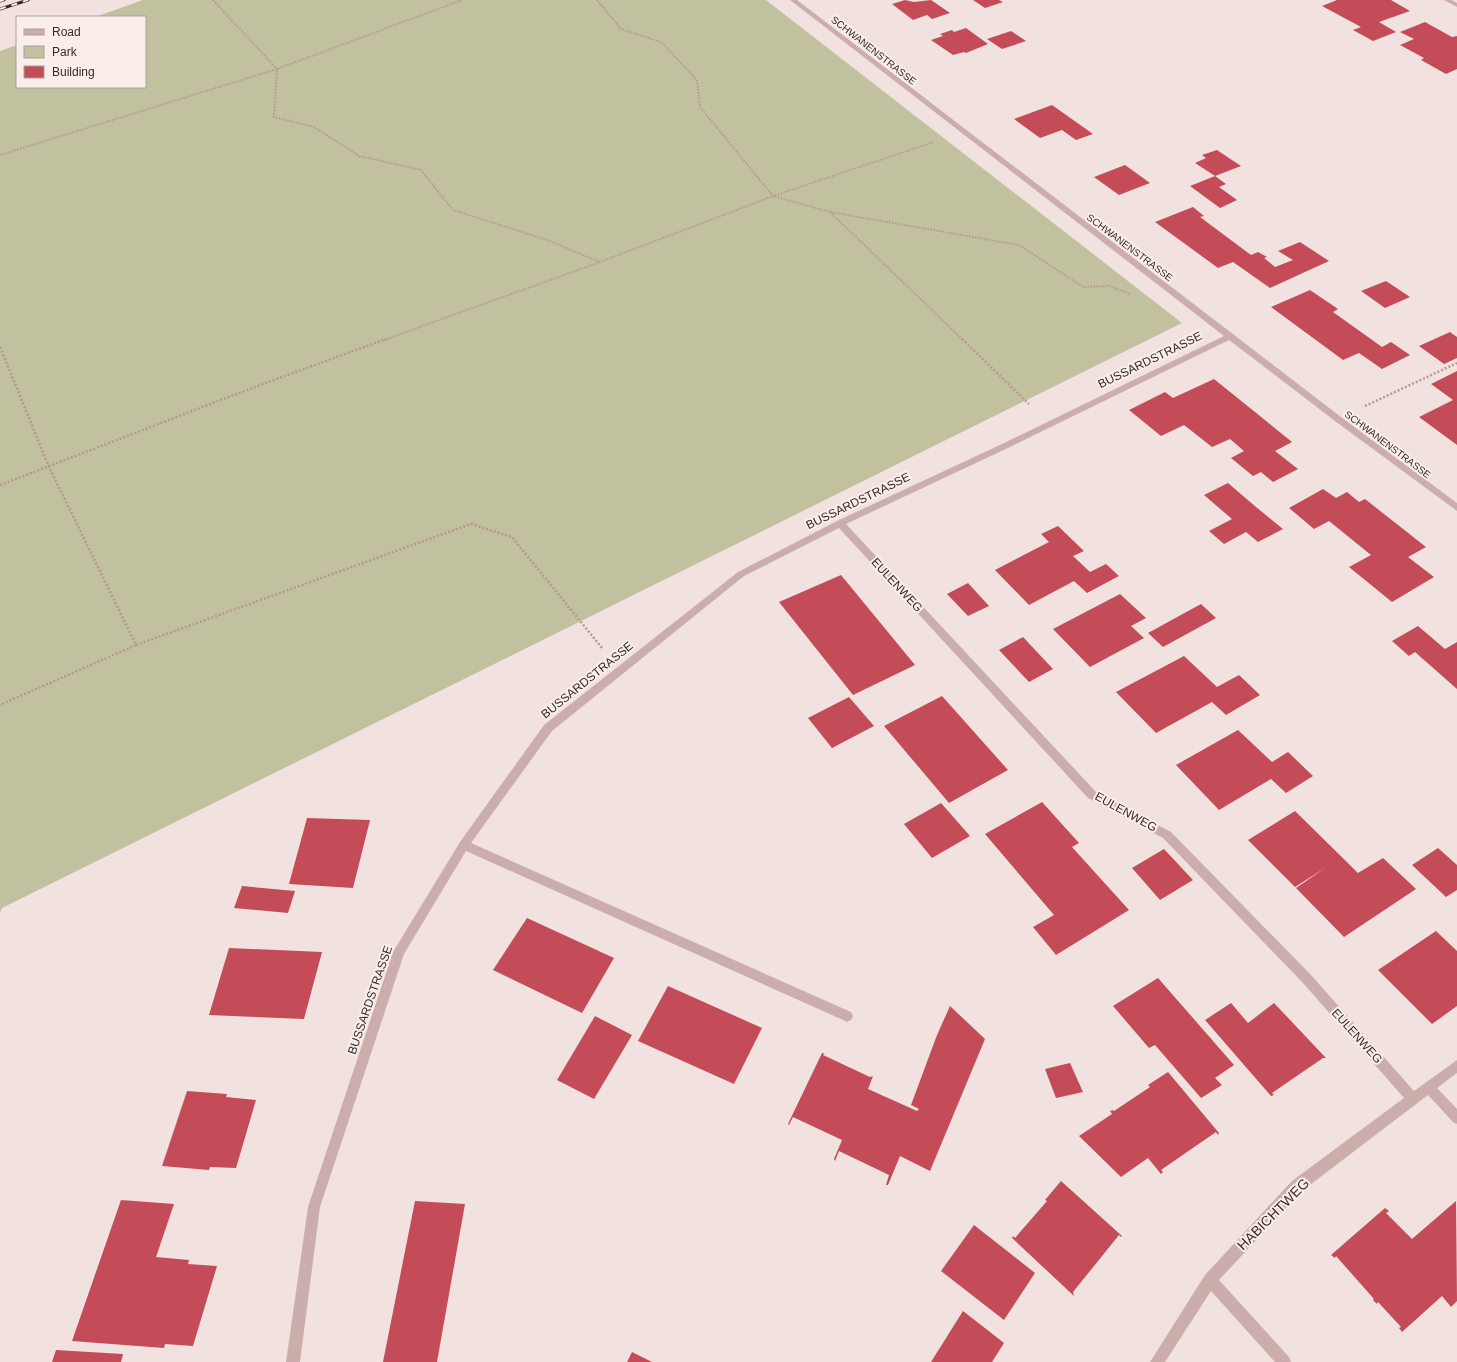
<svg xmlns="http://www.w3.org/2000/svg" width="1457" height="1362" viewBox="0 0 1457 1362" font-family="Arial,sans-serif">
<rect width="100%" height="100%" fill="#f2e2df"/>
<!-- green -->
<path fill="#c1c19f" d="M143 0H766L1182 323 2 908 0 913V51L17 45V87H145V17H95Z"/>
<!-- building -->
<g fill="#c34c58">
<path d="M905 0 914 2 931 0 950 13 932 19 927 15 913 20 892 4Z"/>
<path d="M973 0H999L1003 2 985 8Z"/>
<path d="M1337 0H1391L1410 11 1379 22 1396 32 1373 41 1353 30 1361 27 1322 6Z"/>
<path d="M1425 22 1452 37 1457 36V69L1446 74 1421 60 1424 58 1400 45 1414 39 1400 32Z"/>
<path d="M966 28 988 44 966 53 964 52 953 55 931 40 943 36 940 34 952 30 954 32Z"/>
<path d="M1011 31 1026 41 1002 49 987 39Z"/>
<path d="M1052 105 1093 134 1076 140 1062 130 1040 138 1014 119Z"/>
<path d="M1217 150 1241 166 1215 176 1226 184 1219 187 1237 200 1220 208 1190 186 1215 176 1195 163 1206 158 1202 155Z"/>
<path d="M1125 165 1150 183 1119 195 1094 177Z"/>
<path d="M1193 207 1204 216 1200 217 1251 255 1258 252 1267 257 1264 258 1275 267 1293 260 1278 251 1300 242 1329 261 1270 288 1233 262 1218 268 1155 222Z"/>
<path d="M1386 281 1410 297 1385 308 1361 291Z"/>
<path d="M1310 290 1338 309 1333 312 1382 347 1391 342 1410 355 1382 369 1359 353 1343 360 1271 307Z"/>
<path d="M1450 332 1457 337V358L1444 364 1419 346Z"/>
<path d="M1457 371V445L1419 417 1453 400 1431 384Z"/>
<path d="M1214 379 1292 442 1275 451 1298 469 1273 482 1261 472 1253 476 1231 458 1244 451 1230 439 1212 447 1184 425 1161 436 1129 410 1165 392 1173 398Z"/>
<path d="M1228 483 1256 507 1283 529 1258 542 1246 532 1224 544 1209 531 1232 519 1204 495Z"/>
<path d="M1323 489 1336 498 1347 492 1359 502 1365 499 1426 547 1408 557 1434 577 1392 602 1349 567 1371 555 1329 521 1314 529 1289 508Z"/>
<path d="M1058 526 1084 551 1073 556 1090 572 1106 564 1119 576 1087 593 1074 581 1029 605 995 570 1049 542 1041 534Z"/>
<path d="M841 575 915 665 853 695 779 602Z"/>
<path d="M968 583 989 606 968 616 947 594Z"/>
<path d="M1120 594 1146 618 1131 626 1144 638 1090 667 1053 629Z"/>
<path d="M1201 604 1216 618 1163 647 1148 633Z"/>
<path d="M1418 626 1445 649 1457 642V689L1415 652 1409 656 1392 641Z"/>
<path d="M1023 637 1053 669 1029 682 999 650Z"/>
<path d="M1184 656 1217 687 1239 675 1260 695 1226 715 1212 702 1156 733 1116 692Z"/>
<path d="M942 696 1008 770 949 803 884 726Z"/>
<path d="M849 697 874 726 832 748 808 718Z"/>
<path d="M1238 730 1272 762 1288 752 1313 776 1286 793 1271 779 1219 810 1176 765Z"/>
<path d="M1042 802 1079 843 1072 847 1129 910 1056 955 1033 927 1054 915 985 834Z"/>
<path d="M941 803 970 836 932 858 904 824Z"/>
<path d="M1295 811 1358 873 1383 858 1416 889 1344 937 1296 888 1325 868 1295 887 1248 840Z"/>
<path d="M307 818 370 820 353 888 289 884Z"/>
<path d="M1438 848 1457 865V890L1446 897 1412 865Z"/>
<path d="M1164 849 1193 880 1160 900 1132 868Z"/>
<path d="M242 886 295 891 288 913 234 908Z"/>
<path d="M527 918 614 958 582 1013 493 970Z"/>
<path d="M1436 931 1457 951V1006L1432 1024 1378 970Z"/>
<path d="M229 948 322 952 304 1019 209 1015Z"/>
<path d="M1158 978 1234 1065 1215 1078 1222 1085 1201 1098 1155 1045 1149 1048 1113 1006Z"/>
<path d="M668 986 762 1028 734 1084 638 1041Z"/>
<path d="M1231 1003 1248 1023 1274 1003 1326 1058H1323L1272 1093 1274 1095 1271 1096 1205 1020Z"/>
<path d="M950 1006 985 1039 930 1171 900 1156 888 1185H886L889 1175 839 1151 835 1161 834 1159 842 1140 793 1117 789 1125 788 1124 822 1053H824L823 1055 870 1077 873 1076 868 1089 917 1111 919 1109 911 1105 937 1035Z"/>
<path d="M595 1016 632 1035 594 1099 557 1080Z"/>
<path d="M1070 1063 1083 1092 1056 1098 1045 1069Z"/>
<path d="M1168 1072 1219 1133 1218 1135 1216 1132 1161 1170 1163 1172 1161 1174 1148 1158 1121 1177 1079 1136 1112 1114 1110 1111 1113 1110 1114 1111 1150 1087 1148 1085Z"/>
<path d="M187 1091 227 1094 226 1097 256 1100 236 1168 210 1167 209 1170 162 1166Z"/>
<path d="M1061 1181 1122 1236 1121 1237 1119 1235 1073 1292 1074 1296 1012 1238 1013 1236 1015 1238 1047 1201 1045 1200Z"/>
<path d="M121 1200 174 1204 156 1257 189 1260 188 1264 217 1266 193 1346 165 1344 164 1348 72 1341Z"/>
<path d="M415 1201 465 1204 437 1362H383Z"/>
<path d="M1456 1201 1457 1301 1451 1307 1442 1296 1402 1332 1399 1328 1401 1327 1378 1302 1377 1304 1373 1300 1374 1299 1336 1256 1335 1258 1331 1255 1385 1208 1389 1211 1386 1213 1412 1239Z"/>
<path d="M974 1225 1035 1273 1004 1320 941 1271Z"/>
<path d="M963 1311 1004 1343 992 1362H931Z"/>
<path d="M56 1350 123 1354 121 1362H52Z"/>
<path d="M632 1352 652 1362H627Z"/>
</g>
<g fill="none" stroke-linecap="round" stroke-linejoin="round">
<!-- path-far1 -->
<g stroke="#b69795" stroke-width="2" stroke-dasharray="1.5 1.5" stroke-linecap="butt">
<path d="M213 0 277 69 274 117 314 127 359 156 421 170 453 210 547 240 600 262"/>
<path d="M597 0 621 29 661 42 697 80 700 107 773 196 830 212 963 340"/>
<path d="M0 155 277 69 462 0"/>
<path d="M830 212 1019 245 1083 287 1109 286 1130 294"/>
<path d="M384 340 600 262 773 196 934 142"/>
</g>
<!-- path -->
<g stroke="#b69795" stroke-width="2.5" stroke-dasharray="2 2" stroke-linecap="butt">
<path d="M962 339 1029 404"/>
<path d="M0 347 49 467 136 645 0 705"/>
<path d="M1365 406 1457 363"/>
<path d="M0 485 252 388 386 339"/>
<path d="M136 645 471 524 512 537 602 648"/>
</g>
<!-- minor -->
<g fill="#cbaeab" fill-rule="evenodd">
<path d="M790 0H797L1341 417 1457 503V511L1335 421 1229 340 1008 448 846 524 1096 792 1171 832 1311 975 1414 1091 1457 1060V1073L1437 1088 1457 1109V1124L1453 1122 1428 1095 1302 1191 1219 1280 1289 1357 1291 1362H1275L1211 1291 1165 1362H1150L1205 1275 1292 1181 1404 1098 1303 983 1163 838 1088 798 839 528 744 576 552 731 471 843 851 1012 853 1016 851 1020 847 1022 843 1020 466 851 404 954 320 1207 300 1362H286L308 1207 393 952 460 842 544 725 738 572 837 521 1002 444 1224 336Z"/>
<path d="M1444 0H1452L1457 3V7Z"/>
</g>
<!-- rail casing -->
<g stroke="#382a2a" stroke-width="3">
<g id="rail">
<path d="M0 1 4 0"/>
<path d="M0 9 28 0"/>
</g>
</g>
<!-- rail -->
<use href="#rail" stroke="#faeeeb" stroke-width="2" stroke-dasharray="6" stroke-linecap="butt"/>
</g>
<g text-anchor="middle" stroke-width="4" stroke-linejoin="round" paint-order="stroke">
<!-- far-street labels -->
<g font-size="10" fill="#382a2a" stroke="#faeeeb">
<text transform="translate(874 50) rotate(38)" y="4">SCHWANENSTRASSE</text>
<text transform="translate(1130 247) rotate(37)" y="4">SCHWANENSTRASSE</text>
<text transform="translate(1388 444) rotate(37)" y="4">SCHWANENSTRASSE</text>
</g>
<!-- street labels -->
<g font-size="12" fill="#382a2a" stroke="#faeeeb">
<text transform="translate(1150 360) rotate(-26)" y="4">BUSSARDSTRASSE</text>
<text transform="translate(858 501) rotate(-26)" y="4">BUSSARDSTRASSE</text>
<text transform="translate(897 585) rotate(47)" y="4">EULENWEG</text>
<text transform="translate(587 680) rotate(-39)" y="4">BUSSARDSTRASSE</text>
<text transform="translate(1126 812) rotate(29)" y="4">EULENWEG</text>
<text transform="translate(370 1000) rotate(-71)" y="4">BUSSARDSTRASSE</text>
<text transform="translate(1357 1036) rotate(48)" y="4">EULENWEG</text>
</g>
<!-- near-street labels -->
<g font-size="14" fill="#382a2a" stroke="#faeeeb">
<text transform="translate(1273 1214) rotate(-45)" y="5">HABICHTWEG</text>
</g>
</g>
<!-- legend -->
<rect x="16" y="16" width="130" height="72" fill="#faeeeb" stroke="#aca09e"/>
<rect x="24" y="29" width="20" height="6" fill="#cbaeab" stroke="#aca09e"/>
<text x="52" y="36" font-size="12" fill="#382a2a">Road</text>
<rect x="24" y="46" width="20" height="12" fill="#c1c19f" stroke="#aca09e"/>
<text x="52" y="56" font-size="12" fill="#382a2a">Park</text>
<rect x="24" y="66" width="20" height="12" fill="#c34c58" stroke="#aca09e"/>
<text x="52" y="76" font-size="12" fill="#382a2a">Building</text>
</svg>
